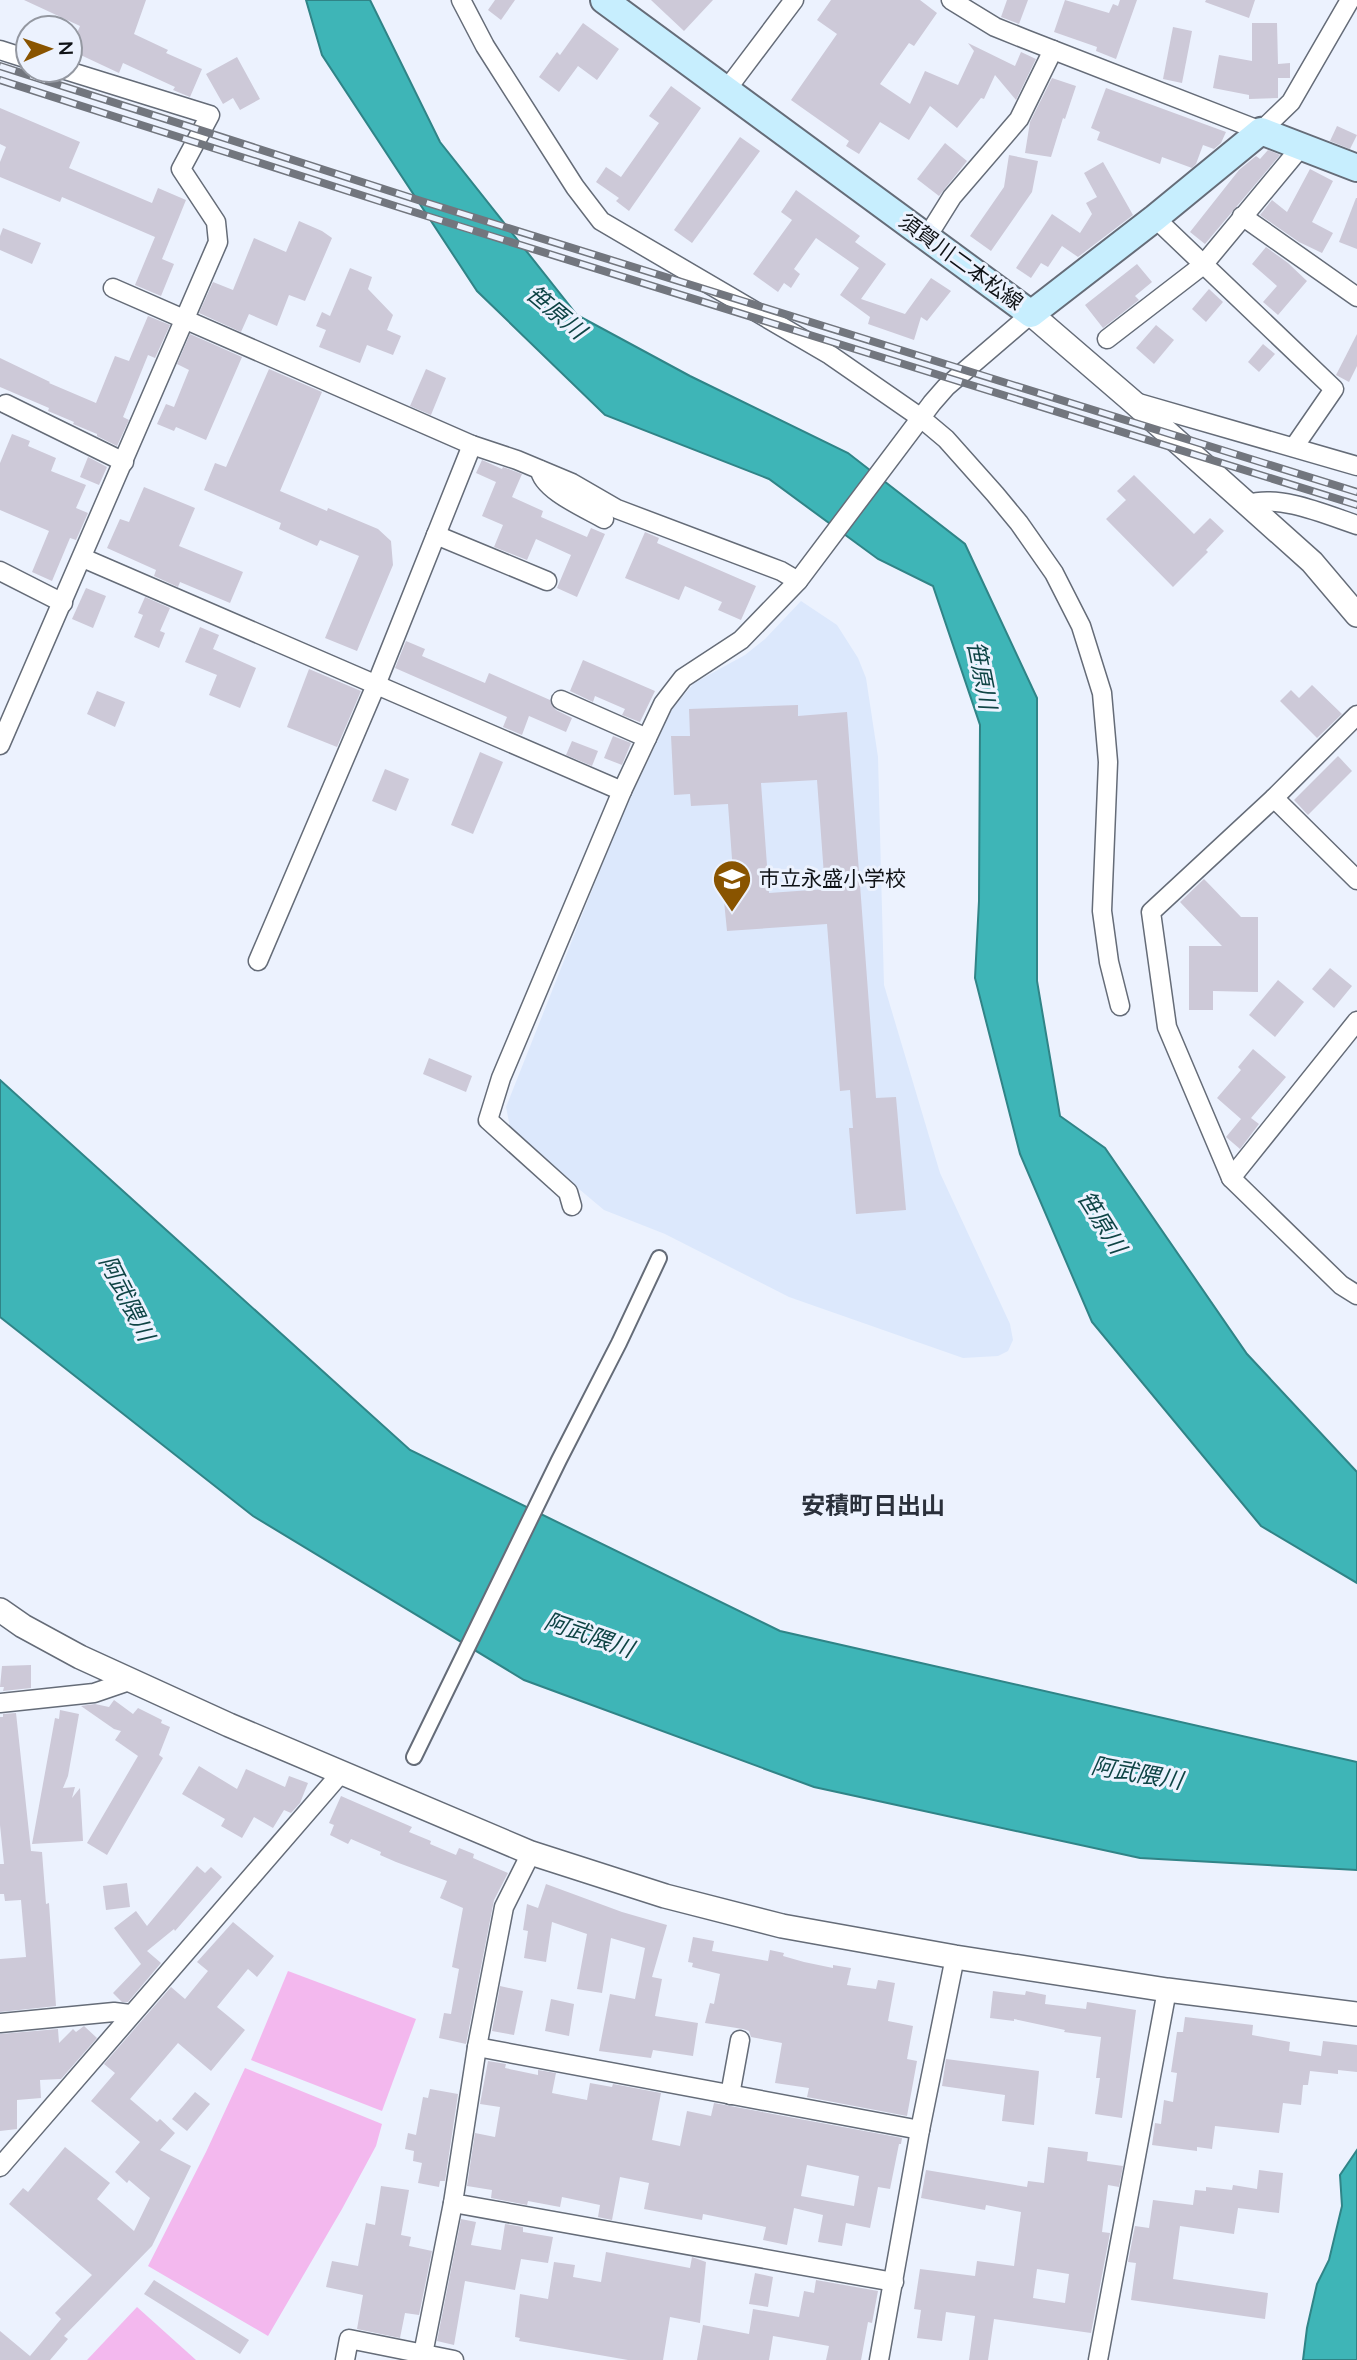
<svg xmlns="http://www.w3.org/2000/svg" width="1357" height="2360" viewBox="0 0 1357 2360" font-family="Lato,'Noto Sans JP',sans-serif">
<rect width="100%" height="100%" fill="#ecf2fe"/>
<!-- built -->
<path fill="#dce8fc" d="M801 601 837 625 858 658 866 678 878 757 884 985 940 1173 1010 1324 1013 1340 1008 1351 998 1356 963 1358 789 1297 665 1234 604 1210 511 1132 506 1107 619 822 672 709 694 683 745 655 765 639Z"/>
<!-- green -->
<g fill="#f3b8ee">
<path d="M288 1971 416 2019 382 2111 251 2060Z"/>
<path d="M245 2068 382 2124 376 2146 342 2209 268 2336 148 2266 206 2152Z"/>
<path d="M137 2307 196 2360H87Z"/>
</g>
<!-- water -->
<g fill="#3eb5b7" stroke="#308487" stroke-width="2">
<path d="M306 0H370L440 142 577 315 690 376 848 453 965 544 1037 698V981L1060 1116 1105 1148 1247 1354 1357 1472V1583L1261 1526 1092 1322 1020 1154 975 978 979 901 980 725 933 586 878 559 769 479 605 415 477 291 322 55Z"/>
<path d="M0 1080 410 1450 780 1631 1357 1762V1870L1140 1858 814 1787 524 1680 253 1516 0 1317Z"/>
<path d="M1357 2150V2360H1303L1307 2328 1317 2284 1329 2260 1342 2206 1340 2175Z"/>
</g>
<!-- building -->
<g fill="#cdc9d8" fill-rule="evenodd">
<path d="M24 0H146L134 34 168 50 166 53 202 69 190 97 173 90 175 87 123 63 119 73 70 50 80 26Z"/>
<path d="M495 0H515L501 20 488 10Z"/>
<path d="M651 0H713L684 31Z"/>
<path d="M831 0H920L937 13 914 46 909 43 880 84 910 104 925 71 958 85 974 51 968 43 1015 66 1021 52 1036 59 1016 100 995 75 984 99 981 98 957 128 930 106 909 140 880 122 859 154 846 146 849 141 791 100 837 34 817 20Z"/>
<path d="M1007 0H1028L1019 24 1001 17Z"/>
<path d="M1065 0 1109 13 1113 4 1118 6 1120 0H1137L1116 59 1096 51 1097 47 1054 32Z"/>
<path d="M1206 0H1255L1249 18 1205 2Z"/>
<path d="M583 23 619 49 597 80 578 66 559 92 539 77 557 52 560 55Z"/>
<path d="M1252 23H1277L1278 64 1290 63V78H1278V98L1249 99V95L1213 88 1219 55 1252 61Z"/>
<path d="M1173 27 1192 31 1182 83 1163 79Z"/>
<path d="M237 57 260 99 240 110 233 98 223 104 206 74Z"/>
<path d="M1052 78 1076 86 1065 119 1063 118 1051 157 1025 153 1030 122Z"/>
<path d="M671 86 701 108 629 211 616 201 619 198 596 182 606 167 621 177 659 123 649 116Z"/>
<path d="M1106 88 1226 132 1221 143 1214 149 1203 145 1196 164 1192 168 1162 157 1160 164 1097 140 1100 132 1091 128Z"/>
<path d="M0 108 80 142 69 168 152 203 158 188 186 200 162 259 174 264 161 296 135 285 155 237 62 197 60 202 0 177V162L6 147 0 144Z"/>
<path d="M1337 126 1357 135 1350 149 1330 141Z"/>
<path d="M740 137 760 151 692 243 674 230Z"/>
<path d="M945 143 967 161 939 196 917 179Z"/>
<path d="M1268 150 1280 155 1205 244 1190 232 1239 170 1256 156 1260 159Z"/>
<path d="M1009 155 1038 161 1032 192 991 251 970 236 1004 187Z"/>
<path d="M1103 162 1133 215 1078 257 1062 246 1048 267 1041 263 1031 278 1016 268 1052 214 1080 233 1092 214 1086 203 1097 197 1084 173Z"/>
<path d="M1310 169 1333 181 1312 222 1333 233 1322 253 1299 242 1260 215 1272 200 1287 212Z"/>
<path d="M796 190 860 236 855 242 886 264 861 299 905 314 931 278 951 291 927 321 921 317 914 340 868 324 870 317 840 295 859 268 816 238 794 269 800 274 791 288 784 283 778 292 753 274 792 220 781 212Z"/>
<path d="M1356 198H1357V249L1339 242Z"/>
<path d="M299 221 322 231 332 238 305 301 289 295 277 326 249 314 241 332 199 313 213 282 233 290 254 238 286 252Z"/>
<path d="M3 228 41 243 32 264 0 250V236Z"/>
<path d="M1266 247 1288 263 1307 281 1278 315 1263 302 1277 286 1252 264Z"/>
<path d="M1137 264 1152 282 1135 296 1139 300 1103 328 1085 305Z"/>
<path d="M350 268 372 277 368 289 393 315 387 330 401 336 393 355 367 345 360 363 319 347 326 330 316 326 322 312 330 316Z"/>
<path d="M1209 289 1223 302 1206 322 1192 309Z"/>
<path d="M148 316 170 325 155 358 148 355 123 417 129 420 117 446 97 436V434L73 424 74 422 48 411 49 408 0 387V358L50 382 49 383 96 403 115 356 129 361Z"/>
<path d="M1156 325 1174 340 1154 364 1136 348Z"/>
<path d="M190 334 242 357 206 440 176 427 174 431 157 424 166 404 174 407 189 370 177 364Z"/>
<path d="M1357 334V366L1349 382 1336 375Z"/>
<path d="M1263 344 1275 354 1259 372 1248 362Z"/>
<path d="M269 369 322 392 280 491 327 511 328 508 378 529 391 541 393 565 357 651 325 638 359 556 320 540 317 546 279 529 281 523 204 490 215 463 226 467Z"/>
<path d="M426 369 446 378 431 415 410 406Z"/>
<path d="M12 434 30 441 28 446 56 458 51 471 86 485 76 508 88 513 76 540 70 538 52 581 32 572 49 531 0 510V463Z"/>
<path d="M88 457 107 467 99 485 80 477Z"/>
<path d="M482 460 502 469 503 467 522 474 512 497 543 511 541 517 587 537 591 528 605 534 577 597 557 588 571 555 536 539 527 560 494 547 503 525 482 516 496 482 476 473Z"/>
<path d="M1134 475 1194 534 1210 518 1224 531 1206 550 1208 552 1173 587 1106 519 1126 500 1117 491Z"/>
<path d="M144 487 195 508 179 546 243 572 230 603 180 582 178 587 154 576 156 570 107 548 120 519 129 522Z"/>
<path d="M645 532 659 538 657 543 756 586 741 620 718 610 722 602 685 586 679 600 625 578Z"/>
<path d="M86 588 106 596 93 628 72 619Z"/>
<path d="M145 597 170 608 160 631 165 633 159 648 134 637 143 615 138 613Z"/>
<path d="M200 627 219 635 213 649 256 668 240 708 209 695 217 675 185 662Z"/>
<path d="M406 641 425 649 422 656 485 683 489 673 550 700 556 710 572 718 566 732 529 716 522 735 503 727 507 717 395 668Z"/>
<path d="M583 660 655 691 640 722 622 715 625 709 595 696 593 702 570 691Z"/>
<path d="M309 669 361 691 337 747 287 727Z"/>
<path d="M1312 685 1342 714 1317 738 1280 701 1291 690 1299 698Z"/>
<path d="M97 691 125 702 115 727 87 714Z"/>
<path d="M798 705V716L847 712 876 1098 896 1097 906 1210 856 1214 849 1128H853L850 1090 840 1091 827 924 727 931 724 901 735 900 728 804 691 806 690 794 674 795 671 736H690L689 709ZM817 780 825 889 769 893 761 783Z"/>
<path d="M613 736 631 743 622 765 604 758Z"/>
<path d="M572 741 598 751 592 766 566 755Z"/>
<path d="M480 752 503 762 473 834 451 825Z"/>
<path d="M1338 756 1352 771 1308 815 1294 800Z"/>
<path d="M385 769 409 779 396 811 372 801Z"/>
<path d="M1204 879 1241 917H1258V992L1213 991V1010H1189V946H1222L1180 902Z"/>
<path d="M1330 968 1352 986 1334 1008 1312 989Z"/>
<path d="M1278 980 1304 1002 1275 1037 1249 1015Z"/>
<path d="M1253 1049 1286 1077 1251 1118 1259 1124 1240 1149 1226 1137 1241 1119 1217 1098 1241 1070 1238 1067Z"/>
<path d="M429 1058 472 1076 466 1092 423 1074Z"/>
<path d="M31 1665V1688L3 1691 4 1687H0L2 1666Z"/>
<path d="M114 1700 133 1714 138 1708 162 1720 161 1723 170 1727 159 1755 163 1758 107 1855 87 1843 138 1756 115 1740 121 1731 114 1729 81 1706 95 1704 109 1707Z"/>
<path d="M60 1710 79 1714 68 1776 63 1788 75 1787 72 1798 80 1788 83 1841 32 1844 55 1718 59 1719Z"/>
<path d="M16 1713 31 1851 42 1852 46 1904 49 1903 56 2006 0 2012V1959L26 1957 21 1900 5 1901 4 1894H0V1864H4L0 1825V1717H3V1714Z"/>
<path d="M199 1766 237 1789 246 1769 285 1787 289 1776 308 1783 300 1803 291 1813 284 1810 273 1828 254 1817 242 1838 221 1826 225 1819 182 1794Z"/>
<path d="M341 1796 412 1827 409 1832 431 1841 430 1844 456 1855 459 1848 474 1854 473 1858 508 1873 494 1900 466 2044 439 2038 444 2013 451 2014 459 1969 452 1967 463 1908 440 1898 447 1881 396 1862 380 1855 381 1852 351 1839 348 1844 330 1835 334 1825 329 1823Z"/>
<path d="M197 1866 205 1873 211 1867 222 1877 175 1931 174 1929 147 1951 161 1963 128 2002H122L113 1993 141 1964 114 1928 136 1911 147 1926Z"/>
<path d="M127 1883 130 1907 106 1910 103 1886Z"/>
<path d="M546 1884 622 1912 667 1925 652 1977 662 1979 655 2016 698 2023 693 2056 653 2050 651 2058 599 2051 610 1994 635 1999 645 1948 611 1938 602 1993 577 1989 587 1934 552 1922 546 1962 524 1958 528 1931 523 1930 527 1904 538 1908Z"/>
<path d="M233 1922 274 1956 257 1977 248 1969 217 2007 245 2030 211 2071 178 2043 130 2099 157 2122 160 2119 175 2133 160 2150 191 2166 152 2246 64 2336 68 2339 50 2360H0V2331L30 2356 61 2319 55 2313 92 2275 9 2204 23 2188 28 2192 65 2147 110 2183 97 2199 134 2231 150 2198 129 2180 127 2183 115 2172 140 2142 91 2101 115 2073 104 2064 171 1987 185 1999 208 1971 197 1962Z"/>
<path d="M693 1937 714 1941 712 1951 768 1961 770 1950 784 1953 783 1956 804 1962 833 1968V1965L851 1968 847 1985 876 1989 878 1980 895 1983 888 2021 913 2026 907 2059 917 2061 907 2116 807 2097 809 2088 775 2083 782 2043 751 2037 749 2031 743 2029 705 2023 710 2003 714 2004 720 1974 692 1967 693 1963 688 1962Z"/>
<path d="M500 1986 523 1991 514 2035 492 2031Z"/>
<path d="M993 1991 1025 1995 1026 1991 1046 1995 1045 2004 1086 2009 1087 2002 1136 2010 1122 2118 1095 2114 1100 2078H1096L1101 2037 1064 2032 1065 2030 1014 2019V2021L990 2018Z"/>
<path d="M551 1999 574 2004 569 2036 545 2031Z"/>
<path d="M1185 2017 1253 2025 1252 2035 1290 2042 1289 2051 1321 2056 1323 2041 1357 2045V2072L1338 2070V2074L1310 2071 1308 2085H1303L1301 2105 1283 2103 1279 2133 1215 2126 1212 2149 1197 2147V2151L1152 2145 1155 2123 1161 2124 1164 2100 1173 2102 1177 2073 1171 2072 1177 2032H1183Z"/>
<path d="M84 2026 97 2038 61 2079 40 2080 41 2098 17 2100V2129L0 2131V2034L58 2029 59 2043 73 2029 76 2032Z"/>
<path d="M946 2059 1039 2071 1034 2125 1002 2121 1005 2095 942 2086Z"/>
<path d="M488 2061 506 2064 505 2068 538 2075V2070L556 2073 552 2093 587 2100 590 2083 612 2087 613 2084 661 2093 652 2140 680 2146 687 2111 711 2116 714 2103 902 2138 901 2144H899L890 2189 878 2187 870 2228 846 2223 842 2246 818 2242 823 2215 794 2208 787 2245 763 2240 766 2227 703 2214 702 2220 644 2209 649 2183 620 2177 612 2220 598 2217 600 2205 562 2197 560 2207 528 2201 527 2205 491 2198 492 2190 467 2186 475 2133 495 2137 500 2107 480 2104ZM807 2165 859 2176 854 2206 801 2196Z"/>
<path d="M430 2089 458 2094 445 2181H440L439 2187 418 2183 422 2163 413 2161 414 2151 405 2149 408 2133 416 2135 423 2097 428 2098Z"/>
<path d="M195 2092 210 2104 187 2131 172 2119Z"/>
<path d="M1048 2147 1088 2152 1087 2161 1123 2166 1119 2187 1108 2185 1102 2232 1110 2233 1091 2333 994 2319 988 2360H969L975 2316 946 2312 942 2341 917 2338 921 2310 914 2309 920 2269 975 2276 977 2261 1014 2266 1021 2212 986 2205 985 2210 921 2198 926 2170 1027 2187 1028 2181 1044 2183ZM1037 2269 1069 2274 1065 2303 1033 2298Z"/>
<path d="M1259 2170 1283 2173 1279 2213 1238 2208 1234 2234 1180 2226 1173 2279 1268 2293 1265 2319 1131 2300 1136 2263 1128 2262 1133 2236 1135 2226 1149 2228 1153 2200 1193 2205 1195 2190 1206 2191V2187L1232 2190 1233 2185 1257 2189Z"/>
<path d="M381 2186 409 2190 401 2235 411 2237 409 2246 432 2251 419 2315 405 2313 400 2338 357 2329 363 2295 326 2287 332 2261 358 2266 366 2223 375 2225Z"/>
<path d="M461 2219 476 2222 471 2245 501 2250 505 2224 523 2227V2232L553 2237 548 2263 521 2259 515 2290 465 2281 454 2345 437 2341Z"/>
<path d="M606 2252 690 2268 692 2257 706 2262 700 2323 670 2317 663 2360H628L519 2341 520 2338 515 2337 520 2294 548 2299 554 2262 575 2265 573 2277 601 2282Z"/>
<path d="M755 2273 773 2277 768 2307 749 2304Z"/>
<path d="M154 2280 249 2340 240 2354 144 2294Z"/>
<path d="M816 2280 878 2291 872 2323 868 2322 861 2360H826L829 2346 773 2336 769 2360H697L703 2325 749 2334 753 2309 799 2317 804 2291 814 2293Z"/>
</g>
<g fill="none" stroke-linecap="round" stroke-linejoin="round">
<!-- pedestrian casing -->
<g stroke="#656c78" stroke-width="18">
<path id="pedestrian" d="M414 1757 559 1460 619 1343 659 1258"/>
</g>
<!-- minor casing -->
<g stroke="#656c78" stroke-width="21">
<g id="minor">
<path d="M461 0 485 46 575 187 601 221 830 355 921 418 946 439 995 494 1019 523 1054 573 1081 626 1102 693 1108 762 1102 911 1109 962 1120 1006"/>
<path d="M951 0 995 27 1025 39 1261 131 1291 102 1350 0"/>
<path d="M0 50 28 59"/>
<path d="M727 89 794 0"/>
<path d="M1242 216 1357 297"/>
<path d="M1155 218 1334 389 1294 447"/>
<path d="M927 237 952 197 1019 119 1053 50"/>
<path d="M113 288 472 445 517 460 572 483 617 509 781 571 798 581"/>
<path d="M1107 339 1203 265 1301 147"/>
<path d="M1135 402 1357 466"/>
<path d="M6 404 124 462"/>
<path d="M540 470C542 490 587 509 604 519"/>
<path d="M1248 504C1280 494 1327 515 1357 525"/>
<path d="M436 535 547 581"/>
<path d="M83 558 622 791"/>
<path d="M0 571 63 603"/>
<path d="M561 700 647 738"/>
<path d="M1357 715 1274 798 1151 912 1167 1027 1231 1178 1341 1285 1357 1295"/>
<path d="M0 745 218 242 216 222 181 169 210 115 65 70"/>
<path d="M1274 798 1357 880"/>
<path d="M258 961 376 685 472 445"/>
<path d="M1231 1178 1357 1021"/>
<path d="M572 1206 568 1192 488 1120 501 1078 622 791 663 704 683 678 741 640 798 581 932 403 946 387 1031 314"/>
<path d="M0 1703 94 1693 132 1680"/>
<path d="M531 1853 504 1907 477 2047 453 2203 894 2282"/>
<path d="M0 2023 114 2012 130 2014"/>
<path d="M477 2047 920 2130"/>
<path d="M730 2095 740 2040"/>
<path d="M0 2167 342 1772"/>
<path d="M423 2354 453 2203"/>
<path d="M345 2360 349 2339 454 2360"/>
<path d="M879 2360 920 2130 955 1957"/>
<path d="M1098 2360 1167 1990"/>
</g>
</g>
<!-- tertiary casing -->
<g stroke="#656c78" stroke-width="26">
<g id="tertiary">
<path d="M1031 314 1132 401 1312 562 1357 615"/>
<path d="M0 1610 23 1626 80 1657 229 1725 531 1853 665 1896 782 1926 955 1957 1167 1990 1357 2014"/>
</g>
</g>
<!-- secondary casing -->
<g stroke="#656c78" stroke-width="30">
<path id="secondary" d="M604 0 1031 314 1155 218 1261 131 1357 168"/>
</g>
<!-- pedestrian -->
<use href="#pedestrian" stroke="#fff" stroke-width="14"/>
<!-- minor -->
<use href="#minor" stroke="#fff" stroke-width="18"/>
<!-- tertiary -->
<use href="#tertiary" stroke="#fff" stroke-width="23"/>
<!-- secondary -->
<use href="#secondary" stroke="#c7eefe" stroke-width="26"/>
<!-- rail casing -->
<g stroke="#72767e" stroke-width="8">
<g id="rail">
<path d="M0 66 418 200 1357 492"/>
<path d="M0 80 414 212 1357 505"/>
</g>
</g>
<!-- rail -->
<use href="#rail" stroke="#ecf2fe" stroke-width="5" stroke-dasharray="16" stroke-linecap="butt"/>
</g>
<!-- icons -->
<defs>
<g id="school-pin" transform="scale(2.0125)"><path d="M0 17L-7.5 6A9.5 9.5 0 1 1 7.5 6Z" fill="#895400" stroke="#ecf2fe"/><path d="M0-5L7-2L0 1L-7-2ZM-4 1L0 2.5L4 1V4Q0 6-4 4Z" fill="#fff"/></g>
</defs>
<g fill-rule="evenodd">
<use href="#school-pin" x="732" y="879"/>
</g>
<g text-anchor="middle" stroke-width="6" stroke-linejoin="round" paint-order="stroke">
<!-- street labels -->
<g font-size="21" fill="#0f1216" stroke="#ecf2fe">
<text transform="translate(961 262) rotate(36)" y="7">須賀川二本松線</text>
</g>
<!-- poi labels -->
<g font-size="21" fill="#0f1216" stroke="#ecf2fe" text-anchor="start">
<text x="759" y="886">市立永盛小学校</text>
</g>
<!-- water labels -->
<g font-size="23" font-style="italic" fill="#0e4445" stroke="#ecf2fe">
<text transform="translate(556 312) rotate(40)" y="8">笹原川</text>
<text transform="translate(982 675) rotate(79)" y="8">笹原川</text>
<text transform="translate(1102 1222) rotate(58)" y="8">笹原川</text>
<text transform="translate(127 1298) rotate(63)" y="8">阿武隈川</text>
<text transform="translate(589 1635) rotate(19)" y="8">阿武隈川</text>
<text transform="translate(1137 1773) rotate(10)" y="8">阿武隈川</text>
</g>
<!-- quarter labels -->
<g font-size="24" font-weight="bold" fill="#2a303b" stroke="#ecf2fe">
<text x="873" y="1514">安積町日出山</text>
</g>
</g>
<!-- north arrow -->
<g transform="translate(49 49) rotate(88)"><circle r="33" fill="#ecf2fe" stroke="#9498a1" stroke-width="2"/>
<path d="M0-5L12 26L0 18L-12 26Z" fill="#895400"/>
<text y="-10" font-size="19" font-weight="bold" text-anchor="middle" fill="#0f1216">N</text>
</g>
</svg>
